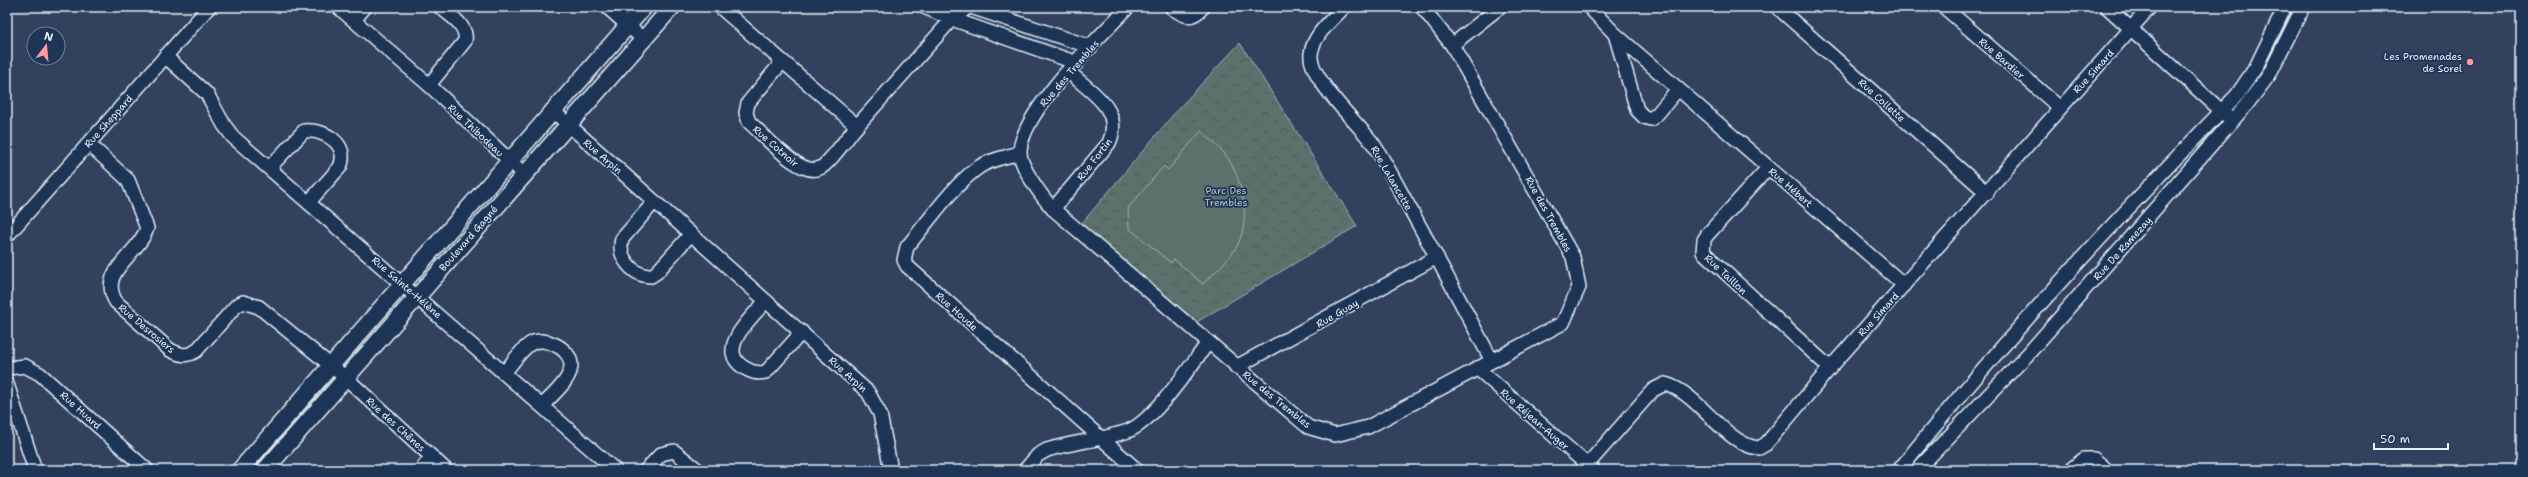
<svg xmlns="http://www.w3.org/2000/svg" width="2528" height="477" viewBox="0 0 2528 477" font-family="'Shantell Sans',sans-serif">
<defs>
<pattern id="park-crowns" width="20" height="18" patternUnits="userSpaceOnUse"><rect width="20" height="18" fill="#5c716c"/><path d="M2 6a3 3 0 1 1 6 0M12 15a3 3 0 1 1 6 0" fill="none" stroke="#505a59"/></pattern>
</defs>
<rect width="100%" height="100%" fill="#31415e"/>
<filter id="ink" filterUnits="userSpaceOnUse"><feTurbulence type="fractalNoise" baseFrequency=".025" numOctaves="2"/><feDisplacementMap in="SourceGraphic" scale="8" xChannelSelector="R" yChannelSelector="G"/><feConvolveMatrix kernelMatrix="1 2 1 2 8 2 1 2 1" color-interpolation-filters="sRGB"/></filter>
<g filter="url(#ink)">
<!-- park -->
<path fill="url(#park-crowns)" stroke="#a2b1b2" d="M1240 43 1357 226 1190 326 1077 229 1179 108Z"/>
<!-- garden -->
<path fill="#5c716c" stroke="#a2b1b2" d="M1201 131C1211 140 1222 149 1229 160 1244 184 1251 223 1236 248 1227 261 1215 272 1203 284L1174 259 1171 263 1129 228 1128 208 1164 166 1168 170Z"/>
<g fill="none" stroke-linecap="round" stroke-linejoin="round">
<!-- minor casing -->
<g stroke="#e8f1f8" stroke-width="16">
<g id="minor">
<path d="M338 7 429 85 524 174"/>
<path d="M607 7 644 40"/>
<path d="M720 7 857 126 952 19 968 7"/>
<path d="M924 7 952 19 1077 63"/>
<path d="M971 7 1091 47"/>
<path d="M1128 7C1099 38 1023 109 1020 151 1019 166 1043 198 1053 209L1308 427 1335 435 1368 427 1563 323 1579 287 1573 257 1452 45 1422 7"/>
<path d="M1171 7C1184 17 1192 20 1203 7"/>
<path d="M1344 7C1332 20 1313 35 1311 54 1308 78 1360 125 1374 145 1388 167 1400 191 1413 214 1440 263 1466 312 1492 361"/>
<path d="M1589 7 1615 34 1904 285"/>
<path d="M1777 7 1987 193"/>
<path d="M1944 7 2060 108"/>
<path d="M2107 7 2227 116"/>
<path d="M354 20 365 7"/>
<path d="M1615 34 1637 110 1644 117 1651 119 1658 113 1678 89"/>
<path d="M1452 45 1500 7"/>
<path d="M165 56 207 94 224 125 233 137 615 470"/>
<path d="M782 62 748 103 746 113 749 122C764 135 801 178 820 168 829 164 849 135 857 126"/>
<path d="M429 85 465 41C468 26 451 16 440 7"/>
<path d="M552 110 868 392 880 414 891 470"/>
<path d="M88 143 128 180 147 228C139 255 97 271 116 302L170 350C180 355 186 357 196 351L236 306 243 302 259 307 346 378 446 470"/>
<path d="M1020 153C1006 157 991 159 979 167 954 184 927 223 907 247L904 260 907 266 1137 470"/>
<path d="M270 167 304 131C324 129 350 144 340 167L309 202"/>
<path d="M1768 168 1707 235 1704 240 1703 252 1830 368"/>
<path d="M654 202 622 239C617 257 633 276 651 276L657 272 691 234"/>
<path d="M1053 209 1109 143C1124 109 1090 92 1069 72"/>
<path d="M7 236 209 7"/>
<path d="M766 301C753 316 715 349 743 367 751 372 756 374 766 372L802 332"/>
<path d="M1236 367 1437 257"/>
<path d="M7 368 25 366 40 374 147 470"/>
<path d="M1477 368 1593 470"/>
<path d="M505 372C512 363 521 350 530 344 543 335 571 348 571 365 571 380 553 394 543 405"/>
<path d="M7 384 35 470"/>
<path d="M1587 465 1653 390 1665 384C1697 391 1726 446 1759 448L1766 444 1830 368 2150 7"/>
<path d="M421 470 432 457"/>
<path d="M646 470 661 454 674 451 698 470"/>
<path d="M1025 470 1038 455 1047 450C1073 442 1102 440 1128 431 1154 421 1190 366 1208 343"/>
<path d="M1899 470C2004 339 2120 215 2237 95L2256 67 2285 7"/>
<path d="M1917 470 2028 354 2247 104 2269 75 2303 7"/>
<path d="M2070 470 2084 459H2094L2107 470"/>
</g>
</g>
<!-- major casing -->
<g stroke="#e8f1f8" stroke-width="19">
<g id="major">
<path d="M240 470 644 7"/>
<path d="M265 470 672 7"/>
</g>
</g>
<!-- minor -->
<use href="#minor" stroke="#1d3557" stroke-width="13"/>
<!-- major -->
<use href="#major" stroke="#1d3557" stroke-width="16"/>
</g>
</g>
<!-- markers -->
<circle fill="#ff9aa2" stroke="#1d3557" stroke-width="1.5" cx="2470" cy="62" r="4"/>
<g text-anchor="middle" stroke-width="3.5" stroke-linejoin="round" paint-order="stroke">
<!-- poi labels -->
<g font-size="10" fill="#e8f1f8" stroke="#1d3557" text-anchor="end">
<text x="2462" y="60">Les Promenades<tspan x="2462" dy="12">de Sorel</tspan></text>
</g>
<!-- street labels -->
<g font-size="10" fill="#e8f1f8" stroke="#1d3557">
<text transform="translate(2002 58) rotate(41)" y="4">Rue Bardier</text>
<text transform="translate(2093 71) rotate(-48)" y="4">Rue Simard</text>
<text transform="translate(1069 73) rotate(-49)" y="4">Rue des Trembles</text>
<text transform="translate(1882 100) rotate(42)" y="4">Rue Collette</text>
<text transform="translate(108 121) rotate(-48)" y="4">Rue Sheppard</text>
<text transform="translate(476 130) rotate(43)" y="4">Rue Thibodeau</text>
<text transform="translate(776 146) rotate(41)" y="4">Rue Cotnoir</text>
<text transform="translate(603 156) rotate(41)" y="4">Rue Arpin</text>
<text transform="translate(1094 159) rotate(-52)" y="4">Rue Fortin</text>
<text transform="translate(1392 178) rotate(60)" y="4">Rue Lalancette</text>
<text transform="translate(1791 187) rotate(41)" y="4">Rue Hébert</text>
<text transform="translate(1549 214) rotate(61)" y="4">Rue des Trembles</text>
<text transform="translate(468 238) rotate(-49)" y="4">Boulevard Gagné</text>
<text transform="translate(2122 248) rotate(-48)" y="4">Rue De Ramezay</text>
<text transform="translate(1726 274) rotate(43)" y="4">Rue Taillon</text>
<text transform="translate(407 287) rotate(41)" y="4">Rue Sainte-Hélène</text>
<text transform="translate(957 311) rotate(42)" y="4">Rue Houde</text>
<text transform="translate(1337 313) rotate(-30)" y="4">Rue Guay</text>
<text transform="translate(1878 314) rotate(-48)" y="4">Rue Simard</text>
<text transform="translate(147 328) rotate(40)" y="4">Rue Desrosiers</text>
<text transform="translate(848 374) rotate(42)" y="4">Rue Arpin</text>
<text transform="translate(1277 399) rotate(39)" y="4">Rue des Trembles</text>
<text transform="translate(81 410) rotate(42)" y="4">Rue Huard</text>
<text transform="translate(1535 419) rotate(41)" y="4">Rue Réjean-Auger</text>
<text transform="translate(396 424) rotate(42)" y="4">Rue des Chênes</text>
</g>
<!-- park labels -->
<g font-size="10" fill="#b7c4c7" stroke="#1d3557">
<text x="1226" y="194">Parc Des<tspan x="1226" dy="12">Trembles</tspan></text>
</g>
</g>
<!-- margin -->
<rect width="2528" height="477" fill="none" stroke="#1d3557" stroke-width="24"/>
<rect x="12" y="12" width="2504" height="453" fill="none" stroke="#e8f1f8" stroke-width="1.5" filter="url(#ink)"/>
<!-- north arrow -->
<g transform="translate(46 46) rotate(16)"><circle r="19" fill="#1d3557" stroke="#6e8097"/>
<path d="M0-3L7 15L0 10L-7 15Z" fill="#ff9aa2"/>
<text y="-6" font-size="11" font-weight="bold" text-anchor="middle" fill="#e8f1f8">N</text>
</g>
<!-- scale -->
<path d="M2374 443v6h74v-6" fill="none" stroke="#e8f1f8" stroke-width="2"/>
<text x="2380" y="443" font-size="12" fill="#e8f1f8" stroke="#1d3557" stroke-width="3" paint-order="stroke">50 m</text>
</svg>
